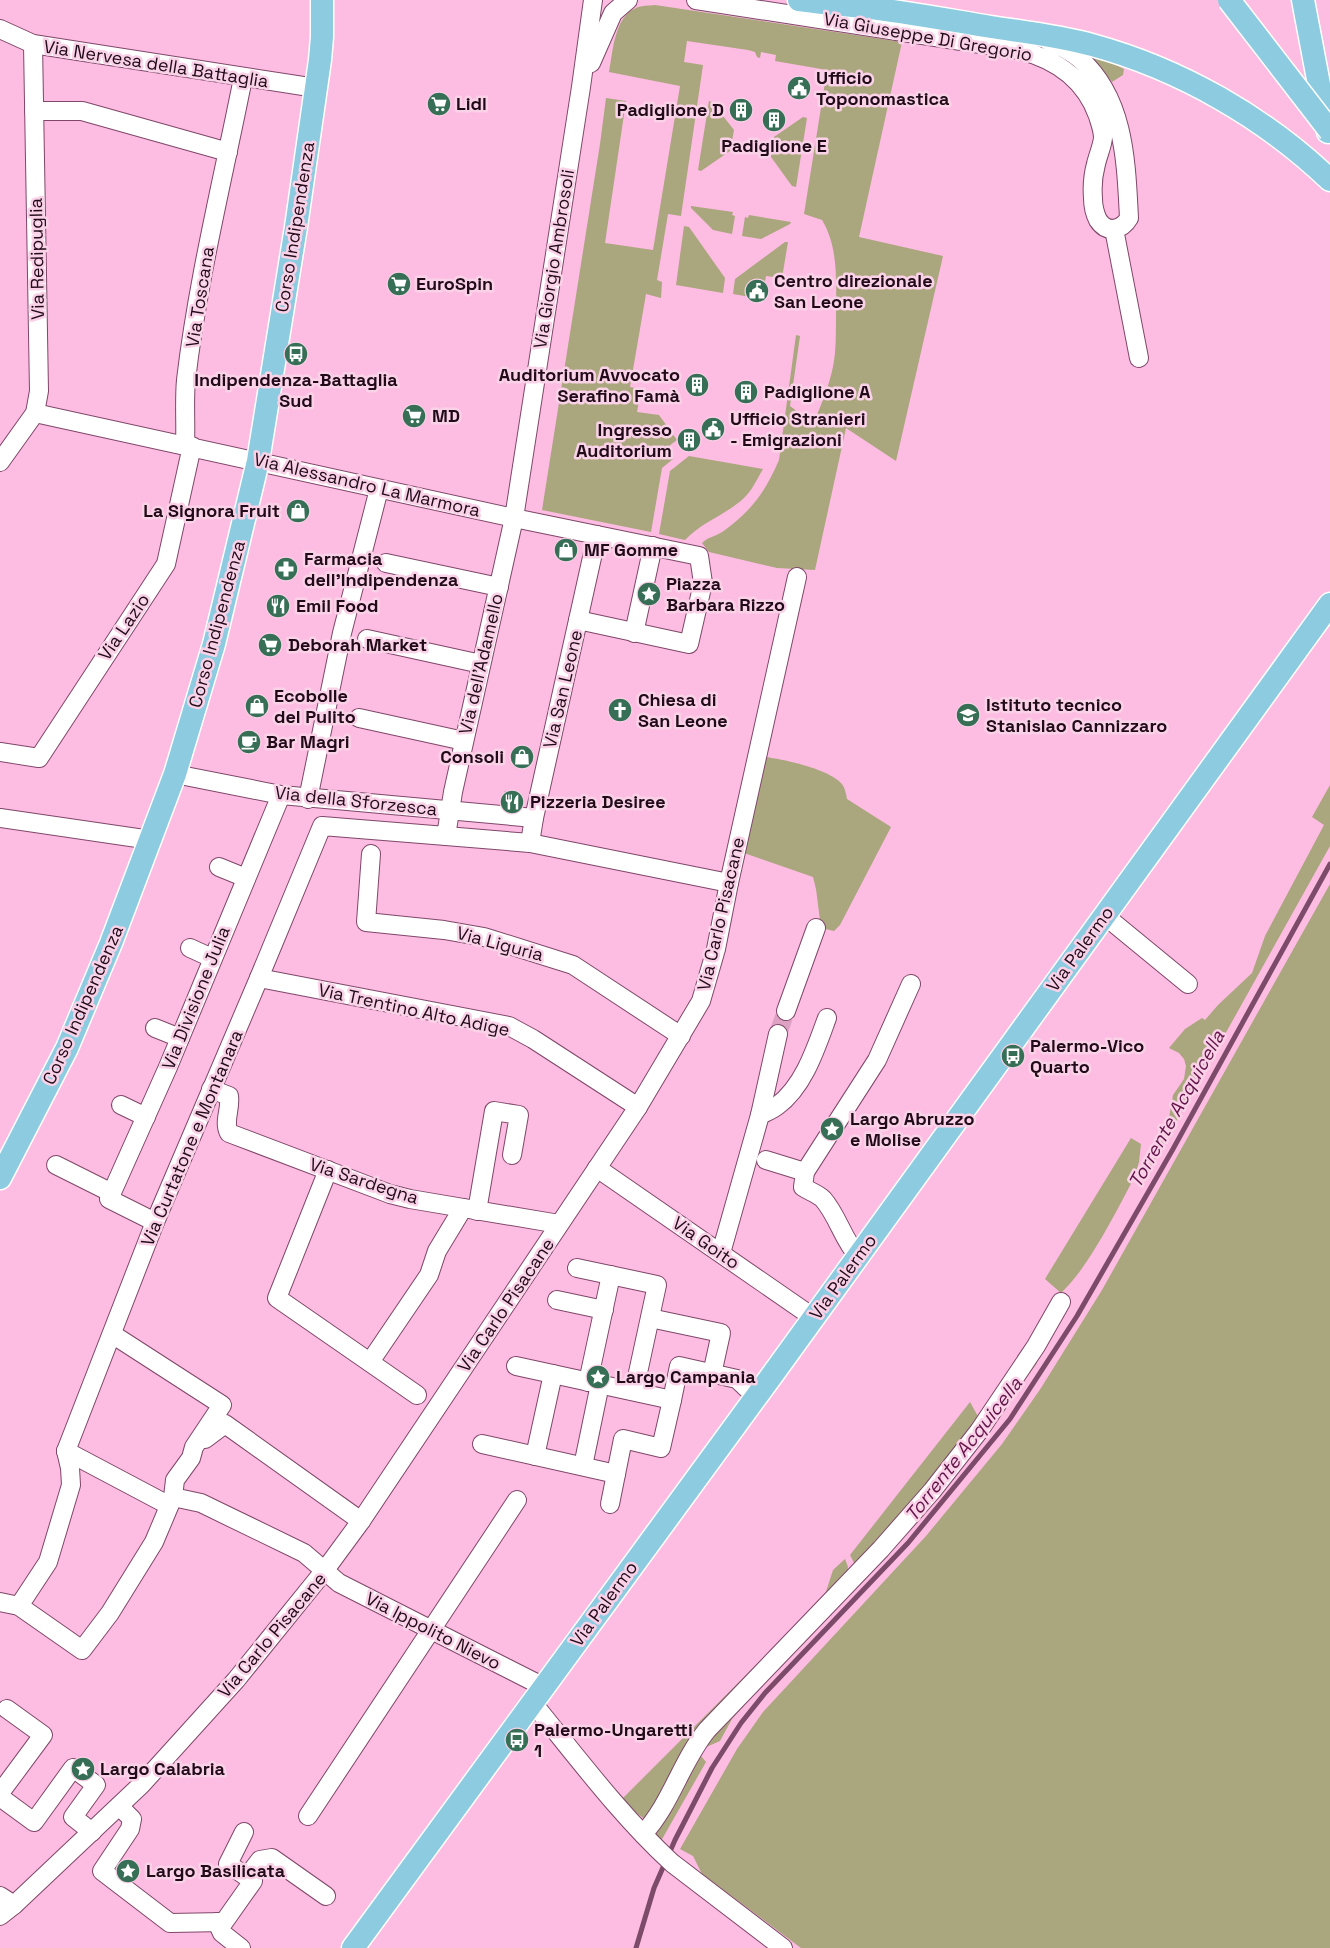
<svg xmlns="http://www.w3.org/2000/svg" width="1330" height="1948" viewBox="0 0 1330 1948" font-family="'Space Grotesk',sans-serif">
<rect width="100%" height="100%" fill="#fdbce1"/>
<!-- green -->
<g fill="#aaa67d">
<path d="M655 5 902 42 859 237 943 256 896 461 846 428 815 570 777 568 709 552 702 543C709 536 718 536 725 530 753 509 765 492 779 460L796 335 800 336 790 406 813 423C823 402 833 376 835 353 836 340 836 327 836 314 836 283 839 248 822 220L804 214 827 70 775 61 776 55 761 52 760 58 757 57 755 52 748 50 687 41 684 62 703 65 681 216 668 214 657 280 662 282 661 298 646 294 630 387 641 389 637 412 659 415 677 440 665 449 673 459 662 468 651 532 542 510 600 144 606 98 626 101 605 243 653 250 680 86 609 72C613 52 614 17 636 8 642 5 649 6 655 5Z"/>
<path d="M1088 53 1116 61V65L1124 69 1123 75 1112 82 1102 69 1088 58Z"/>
<path d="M709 101 712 102 734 130 730 151 701 171 698 170Z"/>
<path d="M803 117 807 118 796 187 792 186 771 157 774 137Z"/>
<path d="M691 206 733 212 732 215 735 216 732 234 713 230 691 208Z"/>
<path d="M749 215 791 222 790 224 761 239 742 236 745 217 748 218Z"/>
<path d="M684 226 689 227 725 278 723 293 676 285Z"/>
<path d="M785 242H788L782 278 766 276 762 299 733 294 735 279Z"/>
<path d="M689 456 763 469C757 479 752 491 743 499 725 515 702 522 685 540L659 534 670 471Z"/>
<path d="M766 757C786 760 829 769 842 784 845 788 846 794 847 799L891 827 840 925 834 931 821 928 816 889 813 877 744 853Z"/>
<path d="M1330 785V846L1142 1183 1162 1130 1169 1118 1173 1095 1184 1079 1186 1066 1184 1059 1179 1053 1169 1048 1185 1029 1202 1018 1205 1020 1218 1005 1252 973 1265 936 1324 825 1312 817Z"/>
<path d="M1330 884V1948H801L702 1874 693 1856 680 1849 737 1749 763 1712 926 1536 1002 1444 1041 1388 1102 1290Z"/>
<path d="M1131 1138 1141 1144 1139 1162 1135 1176C1117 1210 1089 1267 1061 1293L1045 1279Z"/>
<path d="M1034 1361 1037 1363 992 1425 767 1679 732 1719 720 1741 704 1748 701 1756 706 1762 661 1841 655 1832 700 1745Z"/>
<path d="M970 1402 980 1420 856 1567 850 1555Z"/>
<path d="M845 1559 848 1567 847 1575 814 1610 808 1611 819 1599 823 1601 833 1570Z"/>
<path d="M798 1623 785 1642 646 1820 620 1801Z"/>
</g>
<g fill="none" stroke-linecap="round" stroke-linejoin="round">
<!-- stream -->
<path stroke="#7d4b6a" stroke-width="5" d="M636 1948 654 1888 675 1840 712 1768 741 1723 765 1693 908 1543 1010 1419 1077 1316 1173 1149 1330 864"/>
<!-- minor-tunnel -->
<path stroke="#dca1c3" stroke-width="18" stroke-dasharray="18 9" stroke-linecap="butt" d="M778 1034 786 1011"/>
<!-- minor casing -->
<g stroke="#7f4769" stroke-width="20">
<g id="minor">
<path d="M696 0 1019 50C1055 59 1085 79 1098 116 1100 123 1103 130 1103 138 1102 147 1098 155 1096 164 1093 175 1092 186 1093 198 1093 204 1095 214 1098 220 1107 234 1122 230 1129 218 1126 162 1125 99 1080 59 1071 51 1058 45 1047 40"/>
<path d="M0 29 33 44 316 88"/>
<path d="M591 63 613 13 628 0"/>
<path d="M34 111H82L228 152"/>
<path d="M1114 229 1139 358"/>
<path d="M35 413 514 518 699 556 703 583 689 644 578 620"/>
<path d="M185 445C186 424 184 401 186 380 198 278 223 179 243 78"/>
<path d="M0 462 35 413 39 391 33 44"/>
<path d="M386 563 499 587"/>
<path d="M634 633 653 546"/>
<path d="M367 639 481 664"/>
<path d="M359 718 464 741"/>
<path d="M0 752 39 758 166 564 192 446"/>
<path d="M175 774 281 795 534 818"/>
<path d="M308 799 342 633 379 489"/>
<path d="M0 818 151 840"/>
<path d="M446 836 530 843 729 883"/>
<path d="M530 843 534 818 597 535"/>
<path d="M371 854 366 922 444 930 484 937 573 965 681 1036"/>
<path d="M219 867 246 878"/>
<path d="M1104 915 1188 984"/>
<path d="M190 948 212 958"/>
<path d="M259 978 509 1026 533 1039 638 1107"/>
<path d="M786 1011 816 928"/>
<path d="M155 1028 180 1038"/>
<path d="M211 1089 229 1096C231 1110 223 1121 229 1133L390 1194 410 1199 559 1224"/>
<path d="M121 1105 146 1117"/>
<path d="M760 1115C766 1112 772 1110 777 1106 804 1086 816 1048 827 1018"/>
<path d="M766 1160 805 1172"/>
<path d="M56 1165 112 1193"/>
<path d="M597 1168 814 1318"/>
<path d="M328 1170 277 1298 417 1395"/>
<path d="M477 1211 494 1111 519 1115 512 1155"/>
<path d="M155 1222 109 1199 168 1067 281 795"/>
<path d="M721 1253 760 1115 778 1034"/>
<path d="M858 1256C843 1240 838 1216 823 1199 818 1194 809 1191 803 1187L805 1172 877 1060 911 984"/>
<path d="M577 1268 657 1285 634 1391"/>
<path d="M557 1300 604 1310"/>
<path d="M650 1318 721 1333 712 1374"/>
<path d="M112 1334 222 1405 194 1447 191 1458 175 1480 173 1497 201 1503 304 1553 339 1583 544 1687"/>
<path d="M370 1362 429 1275 437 1251 463 1208"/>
<path d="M516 1366 672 1400 679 1366 737 1379 756 1397"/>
<path d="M588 1382 611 1275"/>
<path d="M205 1439 225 1424 361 1521"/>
<path d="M482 1444 616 1474"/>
<path d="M66 1451 155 1222 259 978 322 826 446 836 453 792 514 518 581 87 593 0"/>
<path d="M66 1451 168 1505"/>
<path d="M535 1456 553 1374"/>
<path d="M583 1466 600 1384"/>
<path d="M610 1504 623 1439 661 1448 672 1400"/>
<path d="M0 1602 19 1606 82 1650 110 1613 154 1542 173 1497"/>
<path d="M19 1606 48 1562 71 1485 70 1468 66 1451"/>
<path d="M532 1702C577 1757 620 1815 672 1863L783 1948"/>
<path d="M0 1793 43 1735 7 1709"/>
<path d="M0 1797 34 1822 73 1768 96 1785 73 1817 92 1832"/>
<path d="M119 1806 132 1819 130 1829 102 1871 170 1923 224 1922 253 1881 228 1864 244 1832"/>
<path d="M308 1816 517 1500"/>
<path d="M643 1834C671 1804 681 1762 707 1730L881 1549 932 1491 979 1431 1036 1346 1061 1302"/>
<path d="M247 1877 260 1860 272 1858 326 1896"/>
<path d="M0 1896 14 1905 141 1785 236 1680 325 1570 361 1521 638 1107 701 1001 716 949 729 883 797 577"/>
<path d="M0 1916 14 1905"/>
<path d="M217 1922 222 1933 241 1948"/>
</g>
</g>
<!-- major casing -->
<g stroke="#fff" stroke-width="25">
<g id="major">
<path d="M799 0C821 3 842 5 863 7 906 12 948 20 991 27 1024 32 1059 36 1092 45 1180 69 1264 117 1330 180"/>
<path d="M1303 0 1328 132"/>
<path d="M0 1178 67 1048 111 943 175 774 214 644 258 461 296 227 320 60 322 37V0"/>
<path d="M353 1948 770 1378 1330 604"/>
</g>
</g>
<!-- minor -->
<use href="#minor" stroke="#fff" stroke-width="18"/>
<!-- major -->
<use href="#major" stroke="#8dcbe0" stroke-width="22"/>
<!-- major-bridge casing -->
<g stroke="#fff" stroke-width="25" stroke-linecap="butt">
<path id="major-bridge" d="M1229 0 1330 131"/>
</g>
<!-- major-bridge -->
<use href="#major-bridge" stroke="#8dcbe0" stroke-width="22"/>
</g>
<!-- icons -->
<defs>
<g id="civic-disc" transform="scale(1.25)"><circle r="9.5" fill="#366f56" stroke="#fad2e8"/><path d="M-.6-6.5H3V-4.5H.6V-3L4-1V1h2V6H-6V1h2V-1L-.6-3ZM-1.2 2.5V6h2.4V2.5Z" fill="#fff"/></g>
<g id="supermarket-disc" transform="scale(1.25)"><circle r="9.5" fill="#366f56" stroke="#fad2e8"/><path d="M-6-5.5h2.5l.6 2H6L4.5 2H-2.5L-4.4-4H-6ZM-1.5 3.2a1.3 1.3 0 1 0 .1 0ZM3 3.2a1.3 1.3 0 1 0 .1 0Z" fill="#fff"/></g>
<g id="building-disc" transform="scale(1.25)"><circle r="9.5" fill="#366f56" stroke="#fad2e8"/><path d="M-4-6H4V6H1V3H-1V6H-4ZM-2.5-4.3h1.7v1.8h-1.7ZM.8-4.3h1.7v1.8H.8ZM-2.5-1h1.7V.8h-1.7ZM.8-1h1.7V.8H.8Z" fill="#fff"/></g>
<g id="bus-disc" transform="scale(1.25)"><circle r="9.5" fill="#366f56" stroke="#fad2e8"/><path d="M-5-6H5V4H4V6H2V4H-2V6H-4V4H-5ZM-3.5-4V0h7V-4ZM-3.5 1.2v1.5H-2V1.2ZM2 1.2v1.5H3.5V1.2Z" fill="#fff"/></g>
<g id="shop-disc" transform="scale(1.25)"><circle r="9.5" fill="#366f56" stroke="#fad2e8"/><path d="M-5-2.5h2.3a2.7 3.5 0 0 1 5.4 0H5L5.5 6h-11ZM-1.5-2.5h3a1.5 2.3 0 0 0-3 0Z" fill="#fff"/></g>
<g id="pharmacy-disc" transform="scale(1.25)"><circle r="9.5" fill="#366f56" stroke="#fad2e8"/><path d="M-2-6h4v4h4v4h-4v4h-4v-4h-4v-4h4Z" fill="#fff"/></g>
<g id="sight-disc" transform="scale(1.25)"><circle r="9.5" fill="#366f56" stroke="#fad2e8"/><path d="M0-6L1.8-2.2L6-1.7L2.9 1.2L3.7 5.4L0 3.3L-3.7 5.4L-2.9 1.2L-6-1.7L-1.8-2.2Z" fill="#fff"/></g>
<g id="restaurant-disc" transform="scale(1.25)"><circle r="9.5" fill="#366f56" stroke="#fad2e8"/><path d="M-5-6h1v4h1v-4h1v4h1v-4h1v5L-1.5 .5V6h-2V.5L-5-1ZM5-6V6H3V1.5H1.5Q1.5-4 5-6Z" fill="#fff"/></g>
<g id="church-disc" transform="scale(1.25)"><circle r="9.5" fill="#366f56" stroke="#fad2e8"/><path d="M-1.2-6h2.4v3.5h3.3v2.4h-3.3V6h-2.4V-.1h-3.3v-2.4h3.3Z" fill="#fff"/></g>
<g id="school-disc" transform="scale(1.25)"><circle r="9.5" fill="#366f56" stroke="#fad2e8"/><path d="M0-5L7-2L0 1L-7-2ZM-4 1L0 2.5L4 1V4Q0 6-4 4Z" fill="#fff"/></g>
<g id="cafe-disc" transform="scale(1.25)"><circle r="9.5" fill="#366f56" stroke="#fad2e8"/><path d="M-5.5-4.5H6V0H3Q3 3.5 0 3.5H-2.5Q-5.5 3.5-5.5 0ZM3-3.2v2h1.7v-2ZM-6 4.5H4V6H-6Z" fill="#fff"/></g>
</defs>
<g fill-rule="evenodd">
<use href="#civic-disc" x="799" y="88"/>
<use href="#supermarket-disc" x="439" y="104"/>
<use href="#building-disc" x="741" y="110"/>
<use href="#building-disc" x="774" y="120"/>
<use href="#supermarket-disc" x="399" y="284"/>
<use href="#civic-disc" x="757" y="291"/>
<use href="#bus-disc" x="296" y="354"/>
<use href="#building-disc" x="697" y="385"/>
<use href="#building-disc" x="746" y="392"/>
<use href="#supermarket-disc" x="414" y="416"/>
<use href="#civic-disc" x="713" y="429"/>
<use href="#building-disc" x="689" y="440"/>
<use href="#shop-disc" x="298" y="511"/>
<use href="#shop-disc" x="566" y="550"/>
<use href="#pharmacy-disc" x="286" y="569"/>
<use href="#sight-disc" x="649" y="594"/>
<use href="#restaurant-disc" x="278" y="606"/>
<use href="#supermarket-disc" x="270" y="645"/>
<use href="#shop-disc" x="257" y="706"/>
<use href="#church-disc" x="620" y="710"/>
<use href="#school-disc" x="968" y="715"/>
<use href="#cafe-disc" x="249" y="742"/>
<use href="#shop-disc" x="522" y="757"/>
<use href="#restaurant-disc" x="512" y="802"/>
<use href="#bus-disc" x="1013" y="1056"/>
<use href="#sight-disc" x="832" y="1129"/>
<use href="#sight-disc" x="598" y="1377"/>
<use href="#bus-disc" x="517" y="1740"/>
<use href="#sight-disc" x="83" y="1769"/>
<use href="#sight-disc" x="128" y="1871"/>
</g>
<g text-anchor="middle" stroke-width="5" stroke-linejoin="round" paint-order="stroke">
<!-- street labels -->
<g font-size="18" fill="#210b19" stroke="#fad2e8">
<text transform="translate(928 37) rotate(10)" y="6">Via Giuseppe Di Gregorio</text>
<text transform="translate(156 64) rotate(9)" y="6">Via Nervesa della Battaglia</text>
<text transform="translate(295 227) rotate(-81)" y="6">Corso Indipendenza</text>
<text transform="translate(37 259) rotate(-91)" y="6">Via Redipuglia</text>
<text transform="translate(554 259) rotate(-81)" y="6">Via Giorgio Ambrosoli</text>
<text transform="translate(200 297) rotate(-81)" y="6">Via Toscana</text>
<text transform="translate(367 485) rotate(13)" y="6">Via Alessandro La Marmora</text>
<text transform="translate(217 624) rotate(-75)" y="6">Corso Indipendenza</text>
<text transform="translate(124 627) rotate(-56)" y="6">Via Lazio</text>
<text transform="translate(481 664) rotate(-77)" y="6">Via dell'Adamello</text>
<text transform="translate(563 689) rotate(-77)" y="6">Via San Leone</text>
<text transform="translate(356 801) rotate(6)" y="6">Via della Sforzesca</text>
<text transform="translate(721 914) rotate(-77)" y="6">Via Carlo Pisacane</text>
<text transform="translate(500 944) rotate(15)" y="6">Via Liguria</text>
<text transform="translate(1080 949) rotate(-54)" y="6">Via Palermo</text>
<text transform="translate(196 998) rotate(-68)" y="6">Via Divisione Julia</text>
<text transform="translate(83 1005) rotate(-66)" y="6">Corso Indipendenza</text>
<text transform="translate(414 1010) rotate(12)" y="6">Via Trentino Alto Adige</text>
<text transform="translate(192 1138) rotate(-67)" y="6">Via Curtatone e Montanara</text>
<text transform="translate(364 1181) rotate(18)" y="6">Via Sardegna</text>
<text transform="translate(706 1243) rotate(35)" y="6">Via Goito</text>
<text transform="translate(843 1277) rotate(-54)" y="6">Via Palermo</text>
<text transform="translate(506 1305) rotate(-56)" y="6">Via Carlo Pisacane</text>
<text transform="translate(604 1604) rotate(-54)" y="6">Via Palermo</text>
<text transform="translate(433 1631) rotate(27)" y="6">Via Ippolito Nievo</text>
<text transform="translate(272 1635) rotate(-50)" y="6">Via Carlo Pisacane</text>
</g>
<!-- poi labels -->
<g font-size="18" font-weight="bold" fill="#210b19" stroke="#fad2e8" text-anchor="start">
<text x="816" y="84">Ufficio<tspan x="816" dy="21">Toponomastica</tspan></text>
<text x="456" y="110">Lidl</text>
<text x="724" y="116" text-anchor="end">Padiglione D</text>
<text x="774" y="152" text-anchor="middle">Padiglione E</text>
<text x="774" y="287">Centro direzionale<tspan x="774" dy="21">San Leone</tspan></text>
<text x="416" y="290">EuroSpin</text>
<text x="680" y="381" text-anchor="end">Auditorium Avvocato<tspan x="680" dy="21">Serafino Famà</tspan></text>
<text x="296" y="386" text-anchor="middle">Indipendenza-Battaglia<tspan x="296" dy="21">Sud</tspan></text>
<text x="764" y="398">Padiglione A</text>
<text x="432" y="422">MD</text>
<text x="730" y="425">Ufficio Stranieri<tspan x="730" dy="21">- Emigrazioni</tspan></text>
<text x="672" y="436" text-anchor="end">Ingresso<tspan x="672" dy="21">Auditorium</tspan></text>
<text x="280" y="517" text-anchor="end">La Signora Fruit</text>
<text x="584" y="556">MF Gomme</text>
<text x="304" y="565">Farmacia<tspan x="304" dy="21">dell'Indipendenza</tspan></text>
<text x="666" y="590">Piazza<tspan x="666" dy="21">Barbara Rizzo</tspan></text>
<text x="296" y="612">Emil Food</text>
<text x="288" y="651">Deborah Market</text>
<text x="274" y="702">Ecobolle<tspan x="274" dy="21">del Pulito</tspan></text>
<text x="638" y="706">Chiesa di<tspan x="638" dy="21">San Leone</tspan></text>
<text x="986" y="711">Istituto tecnico<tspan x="986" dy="21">Stanislao Cannizzaro</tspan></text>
<text x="266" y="748">Bar Magri</text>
<text x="504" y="763" text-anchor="end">Consoli</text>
<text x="530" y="808">Pizzeria Desiree</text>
<text x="1030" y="1052">Palermo-Vico<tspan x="1030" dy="21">Quarto</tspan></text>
<text x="850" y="1125">Largo Abruzzo<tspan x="850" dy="21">e Molise</tspan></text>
<text x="616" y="1383">Largo Campania</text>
<text x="534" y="1736">Palermo-Ungaretti<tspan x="534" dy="21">1</tspan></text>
<text x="100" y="1775">Largo Calabria</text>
<text x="146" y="1877">Largo Basilicata</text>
</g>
<!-- water labels -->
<g font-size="19" font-style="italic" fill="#621349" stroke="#fad2e8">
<text transform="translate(1176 1109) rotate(-61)" y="7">Torrente Acquicella</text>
<text transform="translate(963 1449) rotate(-52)" y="7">Torrente Acquicella</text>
</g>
</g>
</svg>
